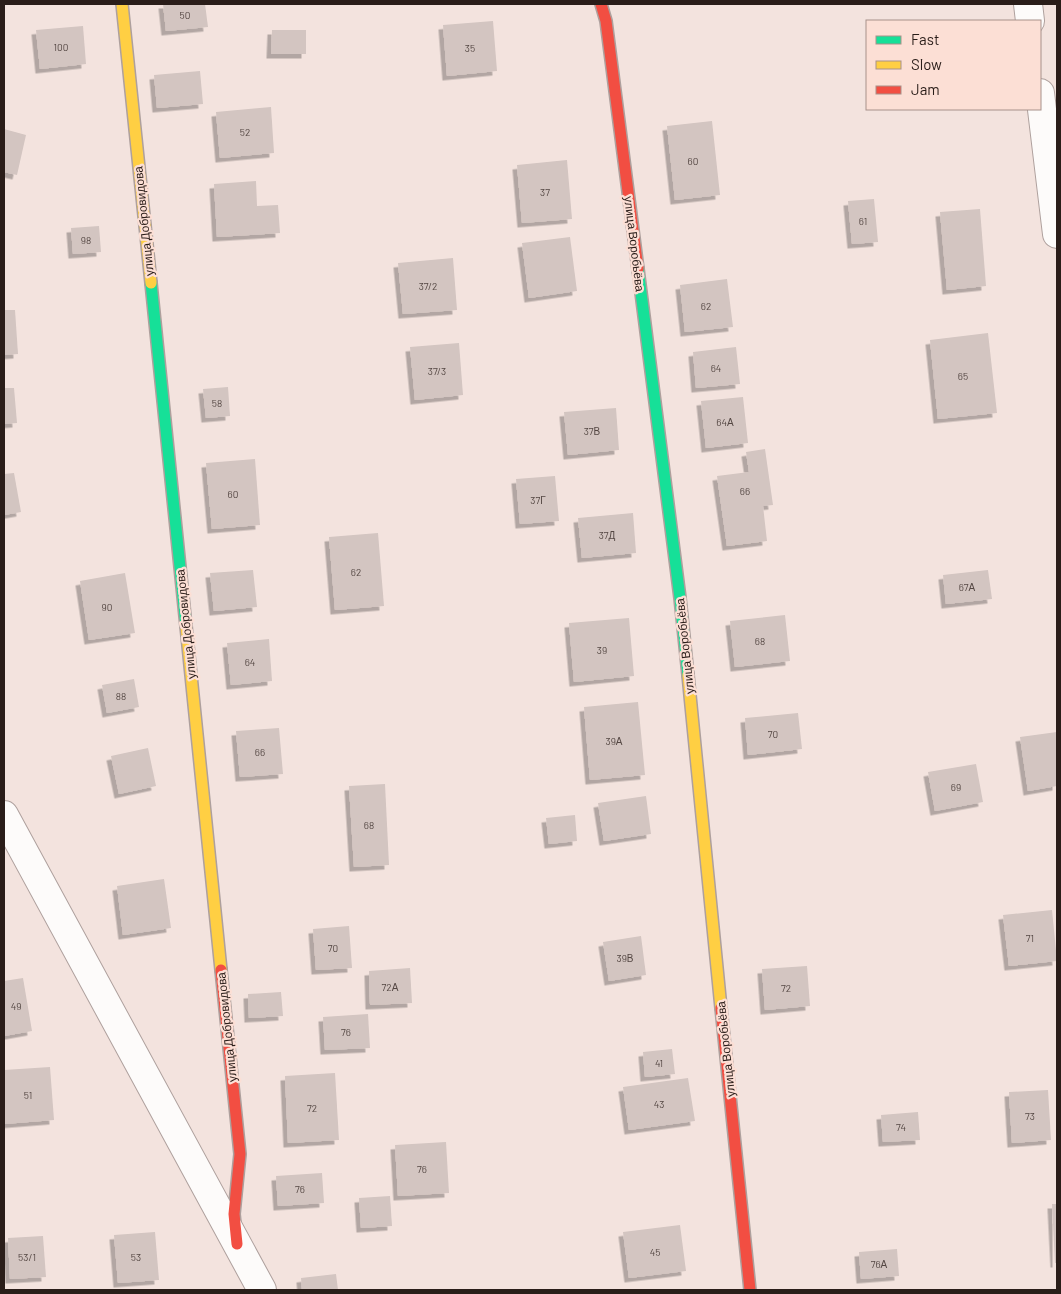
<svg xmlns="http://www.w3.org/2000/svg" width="1061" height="1294" viewBox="0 0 1061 1294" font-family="Barlow,sans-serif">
<defs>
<filter id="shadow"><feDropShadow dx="-4.5" dy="4.5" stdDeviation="0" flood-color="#0004"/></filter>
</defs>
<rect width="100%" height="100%" fill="#f3e3de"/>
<!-- building -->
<g fill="#d3c5c1" filter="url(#shadow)">
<path d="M163 4H205L208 27 166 31Z"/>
<path d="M493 21 497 71 447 76 443 25Z"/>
<path d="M83 26 86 64 40 69 36 30Z"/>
<path d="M272 30H306V54H271Z"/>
<path d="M200 71 203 104 157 108 154 75Z"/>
<path d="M271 107 274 153 220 158 216 112Z"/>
<path d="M712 121 720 195 675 200 667 126Z"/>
<path d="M4 129 26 135 17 175 4 172Z"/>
<path d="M567 160 572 219 522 223 517 165Z"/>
<path d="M256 181 257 206 278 205 280 233 217 237 214 184Z"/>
<path d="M874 199 878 242 852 244 848 201Z"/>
<path d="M980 209 986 286 947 290 940 212Z"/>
<path d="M99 226 101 252 73 254 71 228Z"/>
<path d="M570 237 577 291 529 298 522 243Z"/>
<path d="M453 258 457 310 403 314 398 263Z"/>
<path d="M727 279 733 327 685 332 680 285Z"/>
<path d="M4 310H15L18 354 4 355Z"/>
<path d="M988 333 997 413 938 419 930 340Z"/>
<path d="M459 343 463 395 415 400 410 347Z"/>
<path d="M736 347 740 384 696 388 693 352Z"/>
<path d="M228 387 230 416 206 418 203 389Z"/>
<path d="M4 388H14L17 423 4 424Z"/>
<path d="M743 397 748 443 706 448 701 401Z"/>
<path d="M616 408 619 450 568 455 564 412Z"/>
<path d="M765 449 773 505 763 506 767 541 727 546 717 476 749 472 746 452Z"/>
<path d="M255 459 260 525 212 529 206 463Z"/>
<path d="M14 473 21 512 4 515V474Z"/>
<path d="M555 476 559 521 520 524 516 479Z"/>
<path d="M633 513 636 553 582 558 578 518Z"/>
<path d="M378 533 384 606 335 610 329 537Z"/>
<path d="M253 570 257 607 214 611 210 573Z"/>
<path d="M988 570 992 599 946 604 943 575Z"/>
<path d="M125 573 135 633 89 640 80 581Z"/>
<path d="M785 615 790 661 735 667 730 621Z"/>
<path d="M629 618 634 676 574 682 569 623Z"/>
<path d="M269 639 272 681 231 685 227 643Z"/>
<path d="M134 679 139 707 107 713 102 685Z"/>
<path d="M638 702 645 775 590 780 584 707Z"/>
<path d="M798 713 802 749 748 755 745 718Z"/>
<path d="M279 728 283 774 240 777 236 731Z"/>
<path d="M1057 732V786L1028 791 1020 737Z"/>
<path d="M148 748 156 786 119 794 111 756Z"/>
<path d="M976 764 983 802 935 811 928 772Z"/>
<path d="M385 784 389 865 354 867 349 786Z"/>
<path d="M646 796 651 834 604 841 598 803Z"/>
<path d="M575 815 577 841 549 844 546 818Z"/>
<path d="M164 879 171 928 123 935 117 886Z"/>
<path d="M1052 910 1057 961 1009 966 1003 915Z"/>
<path d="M349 926 352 968 316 970 313 929Z"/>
<path d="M641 936 646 975 609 981 603 942Z"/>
<path d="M807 966 810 1006 765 1010 762 969Z"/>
<path d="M410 968 412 1003 370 1005 369 971Z"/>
<path d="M23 978 32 1031 4 1036V981Z"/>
<path d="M281 992 283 1016 249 1018 248 994Z"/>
<path d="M368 1014 370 1048 325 1050 323 1017Z"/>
<path d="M672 1049 675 1074 645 1077 643 1052Z"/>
<path d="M50 1067 54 1120 4 1124V1070Z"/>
<path d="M335 1073 339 1140 288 1143 285 1076Z"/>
<path d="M688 1078 695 1121 629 1130 623 1087Z"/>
<path d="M1048 1090 1051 1140 1012 1143 1009 1092Z"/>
<path d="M918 1112 920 1140 883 1142 881 1115Z"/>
<path d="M446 1142 449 1193 398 1196 395 1145Z"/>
<path d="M322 1173 324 1203 278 1206 276 1176Z"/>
<path d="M390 1196 392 1226 361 1228 359 1198Z"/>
<path d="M1052 1204H1057V1263H1055Z"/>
<path d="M680 1225 686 1271 629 1278 623 1232Z"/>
<path d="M155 1232 159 1280 118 1283 114 1235Z"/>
<path d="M43 1236 46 1277 10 1279 8 1238Z"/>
<path d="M897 1249 899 1276 861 1279 859 1252Z"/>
<path d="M336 1274 338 1290H302L301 1278Z"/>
</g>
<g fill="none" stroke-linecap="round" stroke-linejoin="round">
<!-- street casing -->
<g stroke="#aea09d" stroke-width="30">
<g id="street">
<path d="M1028 4 1030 21"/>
<path d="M1040 93 1057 234"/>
<path d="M4 815 262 1290"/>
</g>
</g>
<!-- fast casing -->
<g stroke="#aea09d" stroke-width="14">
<g id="fast">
<path d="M638 269 680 598 688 675"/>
<path d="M151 283 186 626"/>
</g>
</g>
<!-- slow casing -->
<g stroke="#aea09d" stroke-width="14">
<g id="slow">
<path d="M122 4 151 283"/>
<path d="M186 626 221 970"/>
<path d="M688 675 721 1008"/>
</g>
</g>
<!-- jam casing -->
<g stroke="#aea09d" stroke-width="14">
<g id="jam">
<path d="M601 4 606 21 638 269"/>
<path d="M221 970 240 1154 234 1214 237 1244"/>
<path d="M721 1008 750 1290"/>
</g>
</g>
<!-- street -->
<use href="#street" stroke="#fdfbfa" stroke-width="28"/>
<!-- fast -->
<use href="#fast" stroke="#16e098" stroke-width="11"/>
<!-- slow -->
<use href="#slow" stroke="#ffcf43" stroke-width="11"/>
<!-- jam -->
<use href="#jam" stroke="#f24e42" stroke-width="11"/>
</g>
<g text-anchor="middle" stroke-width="4.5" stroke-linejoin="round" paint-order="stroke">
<!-- number labels -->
<g font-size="10" fill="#544743">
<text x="185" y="19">50</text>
<text x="61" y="51">100</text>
<text x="470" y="52">35</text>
<text x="245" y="136">52</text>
<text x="693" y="165">60</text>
<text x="545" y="196">37</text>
<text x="863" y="225">61</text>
<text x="86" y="244">98</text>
<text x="428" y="290">37/2</text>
<text x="706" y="310">62</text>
<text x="716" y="372">64</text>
<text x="437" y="375">37/3</text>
<text x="963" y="380">65</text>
<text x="217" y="407">58</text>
<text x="725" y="426">64А</text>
<text x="592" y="435">37В</text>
<text x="745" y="495">66</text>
<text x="233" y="498">60</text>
<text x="538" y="504">37Г</text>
<text x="607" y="539">37Д</text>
<text x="356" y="576">62</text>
<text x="967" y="591">67А</text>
<text x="107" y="611">90</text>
<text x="760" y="645">68</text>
<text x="602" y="654">39</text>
<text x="250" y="666">64</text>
<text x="121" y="700">88</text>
<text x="773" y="738">70</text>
<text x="614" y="745">39А</text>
<text x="260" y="756">66</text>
<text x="956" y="791">69</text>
<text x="369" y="829">68</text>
<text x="1030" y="942">71</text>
<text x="333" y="952">70</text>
<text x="625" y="962">39В</text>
<text x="390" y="991">72А</text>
<text x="786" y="992">72</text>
<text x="16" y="1010">49</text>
<text x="346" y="1036">76</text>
<text x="659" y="1067">41</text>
<text x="28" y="1099">51</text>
<text x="659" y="1108">43</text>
<text x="312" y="1112">72</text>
<text x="1030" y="1120">73</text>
<text x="901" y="1131">74</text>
<text x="422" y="1173">76</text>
<text x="300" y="1193">76</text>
<text x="655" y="1256">45</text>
<text x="27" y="1261">53/1</text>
<text x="136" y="1261">53</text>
<text x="879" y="1268">76А</text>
</g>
<!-- street labels -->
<g font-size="12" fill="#2a1d19" stroke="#fcdfd5">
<text transform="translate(144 221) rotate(-96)" y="4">улица Добровидова</text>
<text transform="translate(634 244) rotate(83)" y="4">улица Воробьёва</text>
<text transform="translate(186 624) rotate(-96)" y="4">улица Добровидова</text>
<text transform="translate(685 646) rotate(-96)" y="4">улица Воробьёва</text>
<text transform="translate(227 1027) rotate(-96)" y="4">улица Добровидова</text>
<text transform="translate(726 1049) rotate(-96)" y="4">улица Воробьёва</text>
</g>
</g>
<!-- border -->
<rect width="1061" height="1294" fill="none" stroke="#2a1d19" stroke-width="10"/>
<!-- legend -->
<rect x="866" y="20" width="175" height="90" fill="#fcdfd5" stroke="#a8918a"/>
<rect x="876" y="36" width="25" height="8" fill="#16e098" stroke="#a8918a"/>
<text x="911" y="45" font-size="15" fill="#2a1d19">Fast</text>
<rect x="876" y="61" width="25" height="8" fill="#ffcf43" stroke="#a8918a"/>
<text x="911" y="70" font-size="15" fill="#2a1d19">Slow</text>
<rect x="876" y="86" width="25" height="8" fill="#f24e42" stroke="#a8918a"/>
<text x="911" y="95" font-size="15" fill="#2a1d19">Jam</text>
</svg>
